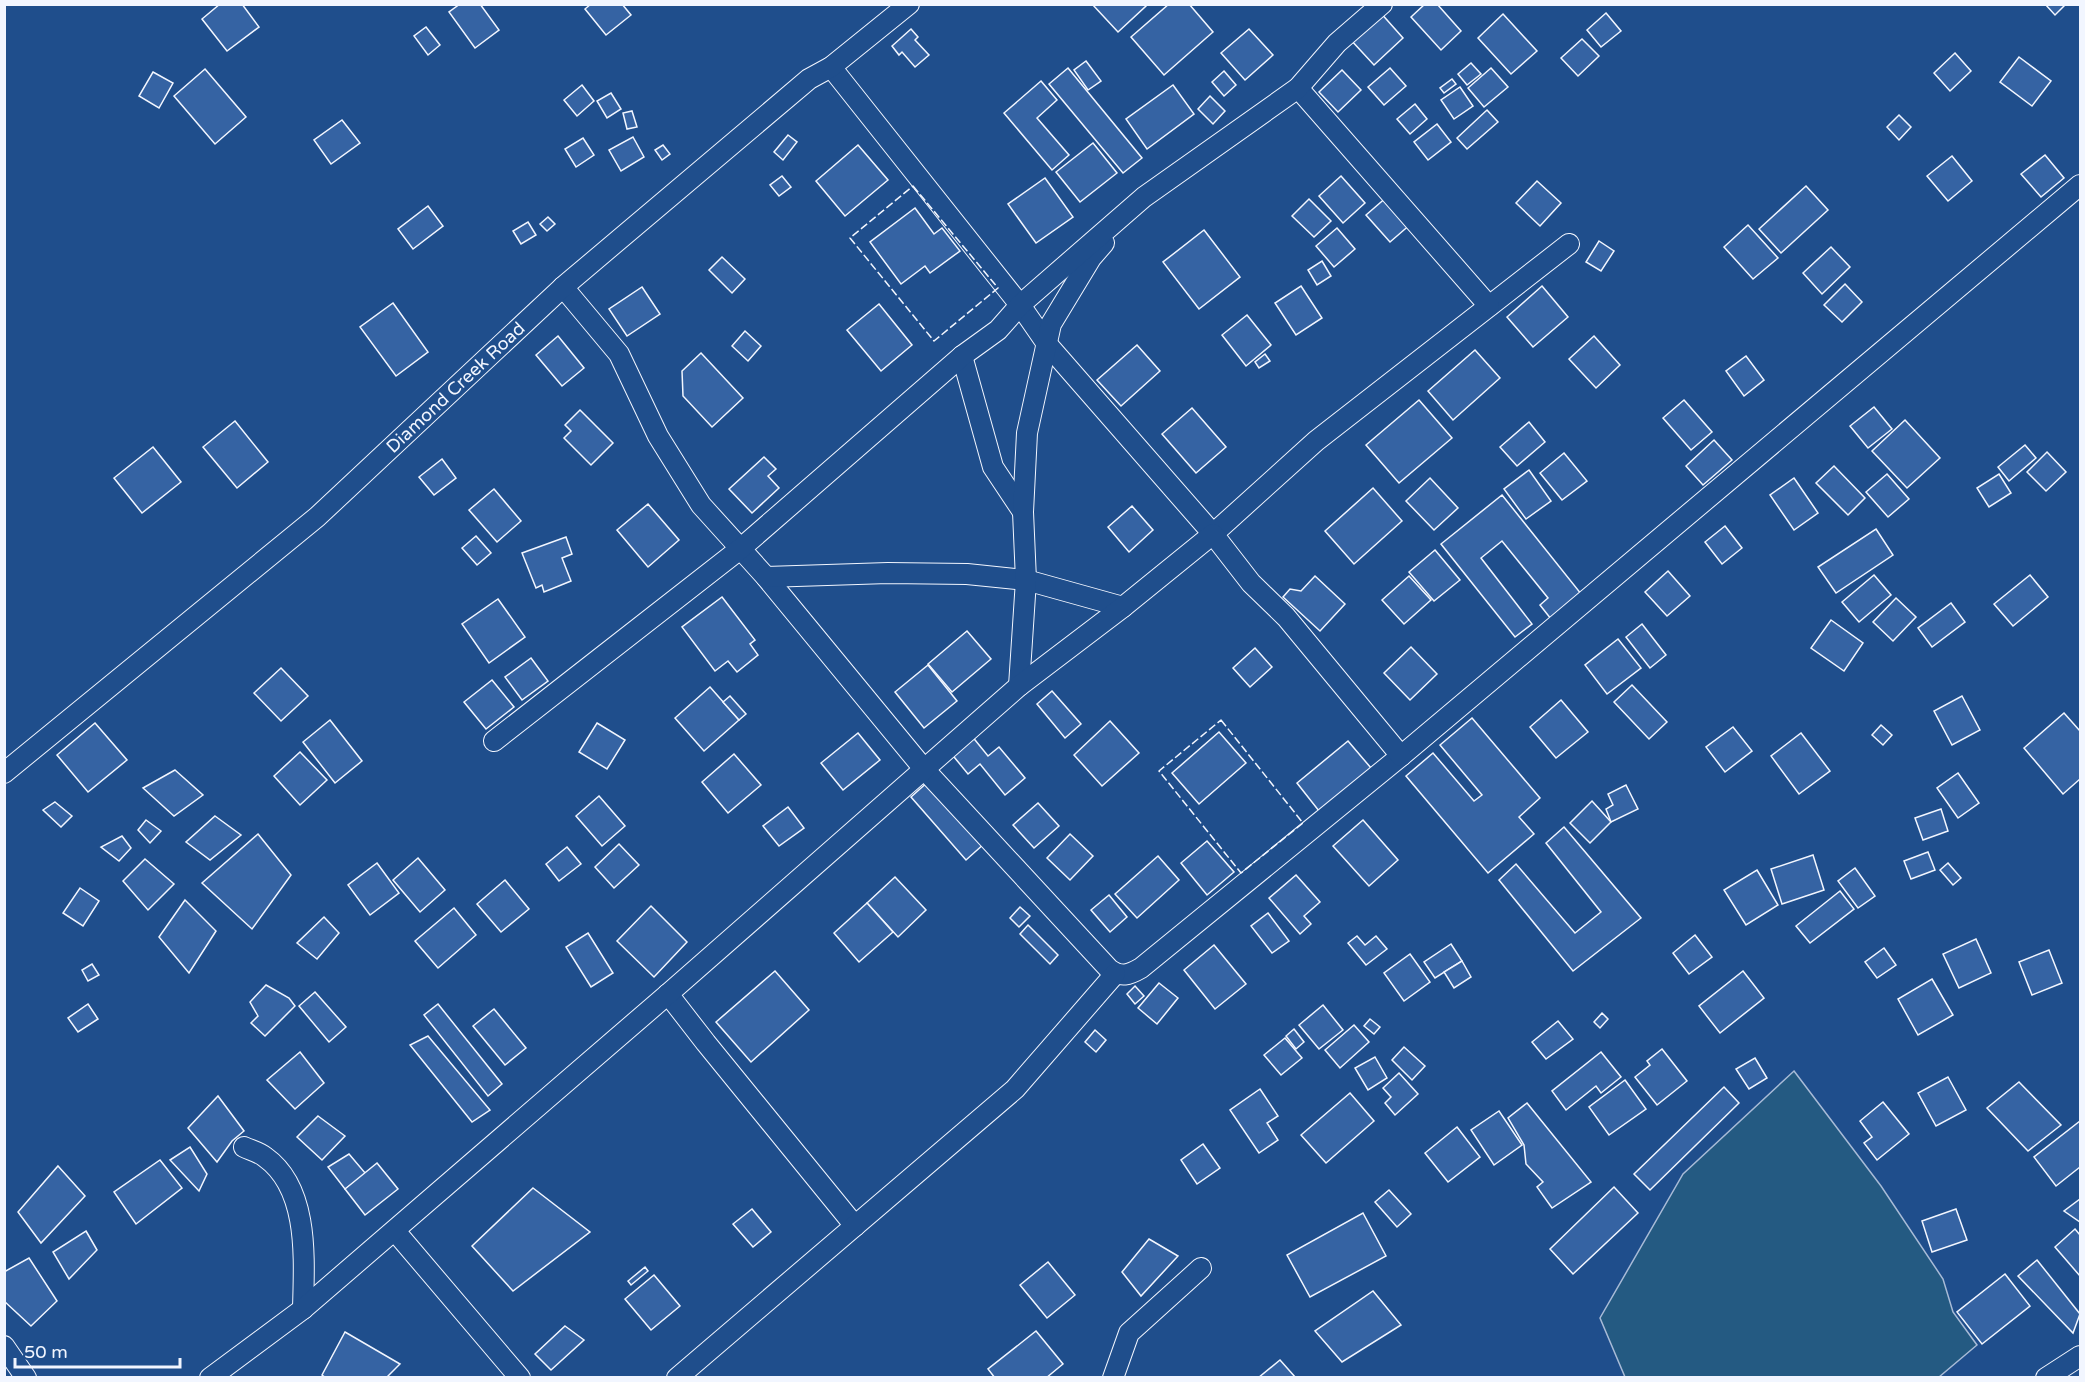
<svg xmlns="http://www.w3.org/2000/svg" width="2085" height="1382" viewBox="0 0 2085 1382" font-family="'Varela Round',sans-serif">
<rect width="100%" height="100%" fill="#1f4e8c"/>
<!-- green -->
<path fill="#245a82" stroke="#a8bbd7" stroke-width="1.5" d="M1794 1071 1881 1186 1943 1279 1953 1312 1977 1345 1939 1377H1625L1600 1318 1683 1174Z"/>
<!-- building -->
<g fill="#3563a3" stroke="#f2f6ff" stroke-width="1.5">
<path d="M220 4H242L259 27 227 51 202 19Z"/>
<path d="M460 4H480L499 30 475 48 449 12Z"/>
<path d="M591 4H622L631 15 606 35 585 9Z"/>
<path d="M1092 4H1145L1146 6 1118 32Z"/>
<path d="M1169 4H1189L1213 32 1164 75 1131 37Z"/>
<path d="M1425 4H1437L1461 31 1441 50 1411 17Z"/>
<path d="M2045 4H2066L2055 15Z"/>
<path d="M1379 11 1403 38 1374 65 1350 39Z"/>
<path d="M1606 13 1621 31 1601 47 1587 30Z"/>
<path d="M1503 14 1537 51 1511 74 1478 38Z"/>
<path d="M426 27 440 45 428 55 414 36Z"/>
<path d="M911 29 918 37 915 40 929 55 915 67 902 52 899 55 892 46Z"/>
<path d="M1249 29 1273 55 1245 80 1221 53Z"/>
<path d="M1582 39 1599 56 1578 76 1561 58Z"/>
<path d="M1955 53 1971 71 1950 91 1934 73Z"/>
<path d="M2019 57 2051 81 2032 106 2000 82Z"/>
<path d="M1086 61 1101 81 1088 90 1074 70Z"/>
<path d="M1471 63 1481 74 1467 85 1458 74Z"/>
<path d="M1068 68 1142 158 1123 173 1049 84Z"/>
<path d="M1390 68 1406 86 1384 105 1368 87Z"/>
<path d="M1491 68 1508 87 1484 107 1468 88Z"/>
<path d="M205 69 246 117 215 144 174 96Z"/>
<path d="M1342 70 1361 90 1338 112 1319 92Z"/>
<path d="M1224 71 1236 85 1224 96 1212 82Z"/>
<path d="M153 72 173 83 159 108 139 96Z"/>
<path d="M1452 79 1456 84 1444 93 1440 88Z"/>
<path d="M1041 81 1057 100 1037 118 1069 155 1052 170 1004 113Z"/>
<path d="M582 85 594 101 577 116 564 100Z"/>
<path d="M1173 85 1194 114 1147 149 1126 119Z"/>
<path d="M1460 87 1473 106 1454 119 1441 100Z"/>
<path d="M611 93 621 109 607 118 597 101Z"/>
<path d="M1210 96 1225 111 1213 124 1198 109Z"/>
<path d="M1415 104 1427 119 1410 134 1397 119Z"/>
<path d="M1487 110 1498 122 1467 149 1457 138Z"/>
<path d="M632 111 637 127 627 129 623 113Z"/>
<path d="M1899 115 1911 127 1899 140 1887 127Z"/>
<path d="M342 120 360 143 331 164 314 140Z"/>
<path d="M1437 124 1451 142 1428 160 1414 142Z"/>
<path d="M788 135 797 142 783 160 774 152Z"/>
<path d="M633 137 644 157 621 171 609 150Z"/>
<path d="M583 138 594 155 576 167 565 149Z"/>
<path d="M1093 143 1117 173 1080 202 1056 172Z"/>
<path d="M663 145 670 154 662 160 655 150Z"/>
<path d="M858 145 888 180 845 216 816 181Z"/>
<path d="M2045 155 2064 178 2041 197 2021 174Z"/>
<path d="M1952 156 1972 181 1948 201 1927 176Z"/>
<path d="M782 176 791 187 779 196 770 185Z"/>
<path d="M1341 176 1365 203 1343 223 1319 196Z"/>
<path d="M1045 178 1073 217 1036 243 1008 204Z"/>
<path d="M1537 181 1561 203 1540 226 1516 203Z"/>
<path d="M1806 186 1828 210 1781 253 1759 229Z"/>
<path d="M1388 196 1412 223 1390 242 1366 215Z"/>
<path d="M1309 199 1331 221 1314 237 1292 216Z"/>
<path d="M428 206 443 226 413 249 398 229Z"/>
<path d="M915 208 934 234 942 228 960 251 930 273 925 266 901 284 870 242Z"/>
<path d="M548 217 555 224 547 231 540 224Z"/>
<path d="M528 222 536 235 521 244 513 231Z"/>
<path d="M1748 225 1778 258 1753 279 1724 247Z"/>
<path d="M1337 228 1355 249 1334 267 1316 246Z"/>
<path d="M1204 230 1240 277 1199 309 1163 262Z"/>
<path d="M1599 241 1614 251 1601 271 1586 262Z"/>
<path d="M1831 247 1850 267 1822 294 1803 273Z"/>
<path d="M722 257 745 279 732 293 709 270Z"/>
<path d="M1322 261 1331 276 1317 285 1308 270Z"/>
<path d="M1845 284 1862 302 1842 322 1824 305Z"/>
<path d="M1301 286 1322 318 1296 335 1275 303Z"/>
<path d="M1542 286 1568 317 1533 347 1507 317Z"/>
<path d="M642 287 660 314 627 336 609 309Z"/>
<path d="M393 303 428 352 396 376 360 327Z"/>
<path d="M879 304 912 345 881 371 847 330Z"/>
<path d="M1247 315 1271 345 1246 366 1222 335Z"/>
<path d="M745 331 761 346 748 361 732 346Z"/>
<path d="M558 336 584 368 562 386 536 355Z"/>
<path d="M1594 336 1620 365 1596 388 1569 359Z"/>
<path d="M1137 345 1160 371 1121 406 1097 380Z"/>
<path d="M1475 350 1500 378 1453 420 1428 391Z"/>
<path d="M701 353 743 398 712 427 683 396 682 371Z"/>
<path d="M1265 354 1270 361 1259 368 1255 362Z"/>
<path d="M1746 356 1764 380 1744 396 1726 371Z"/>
<path d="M1419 400 1452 438 1399 483 1366 445Z"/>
<path d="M1684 400 1712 432 1691 450 1663 418Z"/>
<path d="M1874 407 1892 429 1868 448 1850 426Z"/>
<path d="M1192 408 1226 447 1196 473 1162 434Z"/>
<path d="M580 410 613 443 591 465 564 438 571 431 565 425Z"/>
<path d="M1905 420 1940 458 1907 488 1872 451Z"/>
<path d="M235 421 268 462 237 488 203 447Z"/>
<path d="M1529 422 1545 442 1517 466 1500 447Z"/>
<path d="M1714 440 1732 460 1703 485 1686 466Z"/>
<path d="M2025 445 2036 458 2009 481 1998 467Z"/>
<path d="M153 447 181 482 142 513 114 478Z"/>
<path d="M2047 452 2066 472 2046 491 2027 472Z"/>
<path d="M1564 453 1587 481 1562 500 1540 473Z"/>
<path d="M764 457 776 469 768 476 779 488 752 513 729 489Z"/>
<path d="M442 459 456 478 434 495 419 477Z"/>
<path d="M1834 466 1865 498 1848 515 1816 483Z"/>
<path d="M1529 470 1551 501 1526 519 1504 489Z"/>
<path d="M1887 474 1909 499 1888 517 1866 492Z"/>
<path d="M1999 474 2011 493 1989 507 1977 488Z"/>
<path d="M1430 478 1458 508 1434 530 1406 501Z"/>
<path d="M1794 478 1818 513 1794 530 1770 495Z"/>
<path d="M1373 488 1402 521 1354 564 1325 531Z"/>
<path d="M494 489 521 521 497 542 469 510Z"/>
<path d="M1502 495 1582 595 1551 619 1540 605 1548 598 1502 541 1481 558 1532 624 1515 637 1441 544Z"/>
<path d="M648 504 679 540 648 567 617 530Z"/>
<path d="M1132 506 1153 530 1129 552 1108 527Z"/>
<path d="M1725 526 1742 548 1722 564 1705 542Z"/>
<path d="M1876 529 1893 555 1836 593 1818 567Z"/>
<path d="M476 536 491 553 477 565 462 548Z"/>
<path d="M566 537 572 554 562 558 571 581 544 592 542 585 536 588 522 553Z"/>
<path d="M1435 550 1460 580 1434 601 1409 572Z"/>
<path d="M1668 571 1690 596 1667 616 1645 592Z"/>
<path d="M1874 575 1891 595 1859 622 1842 602Z"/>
<path d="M2030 575 2048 597 2013 626 1994 604Z"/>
<path d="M1315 576 1345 604 1320 631 1283 597 1290 589 1301 591Z"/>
<path d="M1409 576 1431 600 1404 624 1382 600Z"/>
<path d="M722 597 755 640 750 644 758 655 737 672 728 661 715 671 682 627Z"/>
<path d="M1896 598 1916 617 1893 641 1873 622Z"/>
<path d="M498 599 525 637 489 663 462 624Z"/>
<path d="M1951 603 1965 622 1932 647 1918 628Z"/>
<path d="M1831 620 1863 643 1844 671 1811 648Z"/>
<path d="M1642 624 1666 655 1650 668 1626 637Z"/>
<path d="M967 631 991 659 952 692 928 664Z"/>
<path d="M1618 639 1641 668 1607 694 1585 665Z"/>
<path d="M1411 647 1437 674 1410 700 1384 673Z"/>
<path d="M1255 648 1272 667 1250 687 1233 668Z"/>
<path d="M531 658 548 681 522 700 505 677Z"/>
<path d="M928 665 957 701 924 728 895 692Z"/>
<path d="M281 668 308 696 281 721 254 693Z"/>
<path d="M492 680 514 707 486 729 464 702Z"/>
<path d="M1632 685 1667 722 1649 739 1614 702Z"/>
<path d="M710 687 739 720 704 751 675 718Z"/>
<path d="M1052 691 1081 724 1065 738 1037 704Z"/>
<path d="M730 696 746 714 739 720 723 702Z"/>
<path d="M1962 696 1980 730 1952 745 1934 711Z"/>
<path d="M1561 700 1588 732 1556 758 1530 727Z"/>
<path d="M2064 713 2080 731V779L2063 794 2024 748Z"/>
<path d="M1472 718 1540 798 1519 817 1534 834 1488 873 1406 776 1433 753 1474 801 1482 795 1440 745Z"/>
<path d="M330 720 362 761 335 783 303 742Z"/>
<path d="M1110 721 1139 753 1102 786 1074 755Z"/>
<path d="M95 723 127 760 88 792 57 755Z"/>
<path d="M597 723 625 740 607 769 579 752Z"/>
<path d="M1881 725 1892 735 1883 745 1872 735Z"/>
<path d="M1733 727 1752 751 1725 772 1706 747Z"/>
<path d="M1219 732 1246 763 1199 804 1172 773Z"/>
<path d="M858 733 880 760 843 790 821 763Z"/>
<path d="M1801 733 1830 771 1799 794 1771 756Z"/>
<path d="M971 735 988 756 999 747 1025 778 1005 795 980 764 968 774 950 752Z"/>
<path d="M1348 741 1371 768 1319 811 1297 783Z"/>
<path d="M300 752 327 780 300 805 274 776Z"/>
<path d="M734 754 761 785 728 813 702 782Z"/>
<path d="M175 770 203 795 174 816 143 788Z"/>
<path d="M1958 773 1979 803 1958 818 1937 788Z"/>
<path d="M930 780 985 843 966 860 911 797Z"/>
<path d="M1626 785 1638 809 1611 822 1606 809 1613 805 1608 794Z"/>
<path d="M599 796 625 826 602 846 576 816Z"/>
<path d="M1592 801 1611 822 1590 843 1570 823Z"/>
<path d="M55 802 72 816 61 827 43 810Z"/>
<path d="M1038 803 1059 826 1034 848 1013 825Z"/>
<path d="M788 807 804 828 779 846 763 826Z"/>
<path d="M1941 809 1948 831 1923 840 1915 818Z"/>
<path d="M215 816 241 835 210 860 186 842Z"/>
<path d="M146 820 161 831 150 843 138 830Z"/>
<path d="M1363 820 1398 860 1369 886 1333 846Z"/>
<path d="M1564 827 1641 918 1573 971 1499 880 1516 864 1575 933 1601 912 1546 843Z"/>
<path d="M258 834 291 875 252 929 202 883Z"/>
<path d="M1070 834 1093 856 1070 880 1047 858Z"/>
<path d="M122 836 131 848 119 861 101 847Z"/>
<path d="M1207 841 1234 872 1207 895 1181 863Z"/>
<path d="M619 844 639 865 614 888 595 867Z"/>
<path d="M567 847 581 864 559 881 546 864Z"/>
<path d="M1928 852 1935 870 1911 879 1904 861Z"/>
<path d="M1813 855 1824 890 1782 904 1771 869Z"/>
<path d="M1158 856 1179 880 1137 918 1115 894Z"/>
<path d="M418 858 445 890 420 912 393 880Z"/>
<path d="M145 859 174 884 148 910 123 881Z"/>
<path d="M377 863 399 893 370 915 348 885Z"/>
<path d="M1948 863 1961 878 1953 885 1940 870Z"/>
<path d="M1855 868 1875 896 1858 908 1838 881Z"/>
<path d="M1757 870 1778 905 1746 925 1724 890Z"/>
<path d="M1296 875 1320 902 1304 916 1311 924 1300 934 1269 898Z"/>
<path d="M895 877 926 910 898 937 867 903Z"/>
<path d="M505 880 529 909 501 932 477 904Z"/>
<path d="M80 888 99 901 83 926 63 913Z"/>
<path d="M1840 891 1854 909 1810 943 1796 926Z"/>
<path d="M1109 895 1127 917 1110 932 1091 910Z"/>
<path d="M185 900 216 931 189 973 159 937Z"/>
<path d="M867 903 893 932 859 962 834 933Z"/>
<path d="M651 906 687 942 654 977 617 941Z"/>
<path d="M1020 907 1030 916 1019 927 1010 918Z"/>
<path d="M454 908 476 935 438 968 415 941Z"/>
<path d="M1268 913 1289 941 1272 953 1251 926Z"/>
<path d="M324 917 339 933 317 959 297 943Z"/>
<path d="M1028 925 1058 955 1050 964 1020 934Z"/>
<path d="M588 933 613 973 591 987 566 947Z"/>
<path d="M1695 935 1712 957 1689 974 1673 953Z"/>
<path d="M1357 936 1365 945 1376 936 1387 949 1366 965 1348 943Z"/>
<path d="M1976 939 1991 973 1959 988 1943 954Z"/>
<path d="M1451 944 1462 961 1435 978 1424 962Z"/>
<path d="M1214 945 1246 984 1215 1009 1184 970Z"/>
<path d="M1884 948 1896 965 1877 978 1865 962Z"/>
<path d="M2049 950 2062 983 2032 995 2019 962Z"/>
<path d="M1410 954 1430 982 1404 1001 1384 973Z"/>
<path d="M1462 961 1471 977 1454 988 1444 972Z"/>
<path d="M92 964 99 975 88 981 82 970Z"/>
<path d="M775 971 809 1010 751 1062 716 1022Z"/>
<path d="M1743 971 1764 998 1720 1033 1699 1006Z"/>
<path d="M1932 979 1953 1015 1918 1035 1898 999Z"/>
<path d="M1159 983 1178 998 1157 1024 1138 1008Z"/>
<path d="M266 985 289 998 295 1006 265 1036 251 1023 258 1016 250 1002Z"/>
<path d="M1135 986 1144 996 1135 1004 1127 994Z"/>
<path d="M315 992 346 1027 329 1042 299 1006Z"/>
<path d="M88 1004 98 1019 78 1032 68 1018Z"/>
<path d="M438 1004 502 1084 488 1096 424 1015Z"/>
<path d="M1323 1005 1343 1030 1319 1049 1299 1025Z"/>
<path d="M494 1009 526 1048 505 1065 473 1026Z"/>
<path d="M1602 1013 1608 1019 1600 1028 1594 1022Z"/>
<path d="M1370 1019 1380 1027 1374 1034 1364 1026Z"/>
<path d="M1558 1021 1573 1039 1546 1059 1532 1042Z"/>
<path d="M1354 1025 1369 1042 1340 1068 1325 1050Z"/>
<path d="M1294 1029 1304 1042 1296 1049 1286 1036Z"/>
<path d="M1095 1030 1106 1040 1096 1052 1085 1042Z"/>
<path d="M428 1036 490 1110 472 1122 410 1045Z"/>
<path d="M1285 1038 1302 1058 1281 1075 1264 1055Z"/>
<path d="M1404 1047 1425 1066 1412 1080 1392 1060Z"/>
<path d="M1662 1049 1687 1081 1657 1105 1635 1077 1650 1065 1647 1061Z"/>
<path d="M300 1052 324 1083 295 1109 267 1080Z"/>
<path d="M1601 1052 1621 1077 1601 1093 1596 1086 1566 1110 1552 1091Z"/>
<path d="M1375 1057 1387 1078 1368 1090 1355 1068Z"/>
<path d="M1755 1058 1767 1078 1749 1089 1736 1069Z"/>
<path d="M1399 1073 1418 1094 1395 1115 1385 1103 1391 1097 1383 1088Z"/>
<path d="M1948 1077 1966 1110 1936 1126 1918 1093Z"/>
<path d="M1625 1080 1646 1109 1609 1135 1589 1107Z"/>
<path d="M2019 1082 2061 1125 2028 1151 1987 1108Z"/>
<path d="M1724 1087 1739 1103 1650 1190 1634 1174Z"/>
<path d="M1260 1089 1278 1116 1267 1123 1278 1140 1259 1153 1230 1110Z"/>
<path d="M1350 1093 1374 1121 1326 1163 1301 1135Z"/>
<path d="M218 1096 244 1131 232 1141 217 1162 188 1128Z"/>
<path d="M1883 1102 1909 1134 1877 1160 1864 1143 1872 1137 1860 1121Z"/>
<path d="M1527 1103 1591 1182 1552 1208 1537 1187 1543 1182 1526 1164 1524 1145 1508 1118Z"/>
<path d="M1499 1111 1522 1145 1494 1165 1471 1130Z"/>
<path d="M318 1116 345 1136 322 1160 297 1137Z"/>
<path d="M2080 1121V1167L2056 1186 2034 1157Z"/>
<path d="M1457 1127 1480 1157 1448 1182 1425 1153Z"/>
<path d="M1203 1144 1220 1168 1197 1184 1181 1160Z"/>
<path d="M190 1147 207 1174 199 1191 170 1160Z"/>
<path d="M349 1154 366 1174 345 1189 328 1167Z"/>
<path d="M160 1160 182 1188 136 1224 114 1192Z"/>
<path d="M377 1163 398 1189 365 1215 345 1189Z"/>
<path d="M58 1166 85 1196 41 1243 18 1212Z"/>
<path d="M1614 1187 1638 1213 1573 1274 1550 1249Z"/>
<path d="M533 1188 590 1232 513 1291 472 1246Z"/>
<path d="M1389 1190 1411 1214 1397 1227 1375 1202Z"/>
<path d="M2080 1199V1222L2064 1211Z"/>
<path d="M752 1209 771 1232 753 1247 733 1224Z"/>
<path d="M1956 1209 1967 1240 1932 1252 1922 1221Z"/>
<path d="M1363 1213 1386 1256 1310 1297 1287 1255Z"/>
<path d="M2075 1229 2080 1235V1276L2055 1247Z"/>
<path d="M86 1231 97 1250 69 1279 53 1252Z"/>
<path d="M1149 1239 1178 1256 1141 1296 1122 1272Z"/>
<path d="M29 1258 57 1301 31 1326 4 1301V1272Z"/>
<path d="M2037 1260 2080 1314 2073 1333 2018 1276Z"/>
<path d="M1048 1262 1075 1295 1047 1318 1020 1285Z"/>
<path d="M645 1267 648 1271 631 1285 628 1281Z"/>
<path d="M2005 1274 2030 1306 1982 1344 1957 1312Z"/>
<path d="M654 1275 680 1306 651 1330 625 1299Z"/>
<path d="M1373 1291 1401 1325 1342 1362 1315 1331Z"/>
<path d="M565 1326 584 1340 551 1370 535 1354Z"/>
<path d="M1036 1331 1063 1364 1046 1378H995L988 1369Z"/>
<path d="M345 1332 400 1364 386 1378H326L322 1375Z"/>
<path d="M1280 1360 1296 1378H1258Z"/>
</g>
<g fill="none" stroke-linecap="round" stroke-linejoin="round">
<!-- minor casing -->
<g stroke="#f2f6ff" stroke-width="22">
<g id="minor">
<path d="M831 67 1020 305 1047 344 1213 534 1316 441 1569 244"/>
<path d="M1298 88 1489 306"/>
<path d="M563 287 619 354 658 436 701 505 766 577 924 769 1109 969C1121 978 1129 975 1141 968L1401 756 2080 185"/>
<path d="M962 356 993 467 1023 512"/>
<path d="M766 577 888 573 967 574 1026 580 1123 607"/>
<path d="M1019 686 1026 580 1023 512 1027 433 1051 324 1091 258 1104 243"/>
<path d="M494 741 740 549 962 356 998 330 1020 305 1144 197 1298 88 1337 43 1382 4"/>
<path id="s1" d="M4 773 317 517 563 287 809 79 831 67 909 4"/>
<path d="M668 994 706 1043 855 1226"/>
<path d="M244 1147C250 1150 259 1152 265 1157 310 1189 304 1261 303 1309"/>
<path d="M395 1231 520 1378"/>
<path d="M4 1346 26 1378"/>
<path d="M210 1378 303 1309 668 994 1019 686 1123 607 1213 534 1251 583 1286 617 1401 756"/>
<path d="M677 1378 1015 1089 1115 974"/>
<path d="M1113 1378 1129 1333 1201 1268"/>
<path d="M2046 1378 2080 1356"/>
</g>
</g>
<!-- minor -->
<use href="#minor" stroke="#1f4e8c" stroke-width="20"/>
<!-- fence -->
<g stroke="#f2f6ff" stroke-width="1.5" stroke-dasharray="8 3" stroke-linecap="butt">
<path d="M913 186 998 288 934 341 850 238Z"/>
<path d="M1221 720 1303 823 1241 873 1159 771Z"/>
</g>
</g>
<g text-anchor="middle" stroke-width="4.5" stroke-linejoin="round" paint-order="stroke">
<!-- street labels -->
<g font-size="18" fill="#f2f6ff" stroke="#1f4e8c">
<text dy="6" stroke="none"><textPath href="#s1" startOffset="594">Diamond Creek Road</textPath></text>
</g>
</g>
<!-- border -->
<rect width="2085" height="1382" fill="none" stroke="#f2f6ff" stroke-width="12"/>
<!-- scale -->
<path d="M15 1358v9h165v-9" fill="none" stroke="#f2f6ff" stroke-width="3"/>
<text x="24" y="1358" font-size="18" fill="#f2f6ff" stroke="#1f4e8c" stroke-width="4.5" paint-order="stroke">50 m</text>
</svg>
